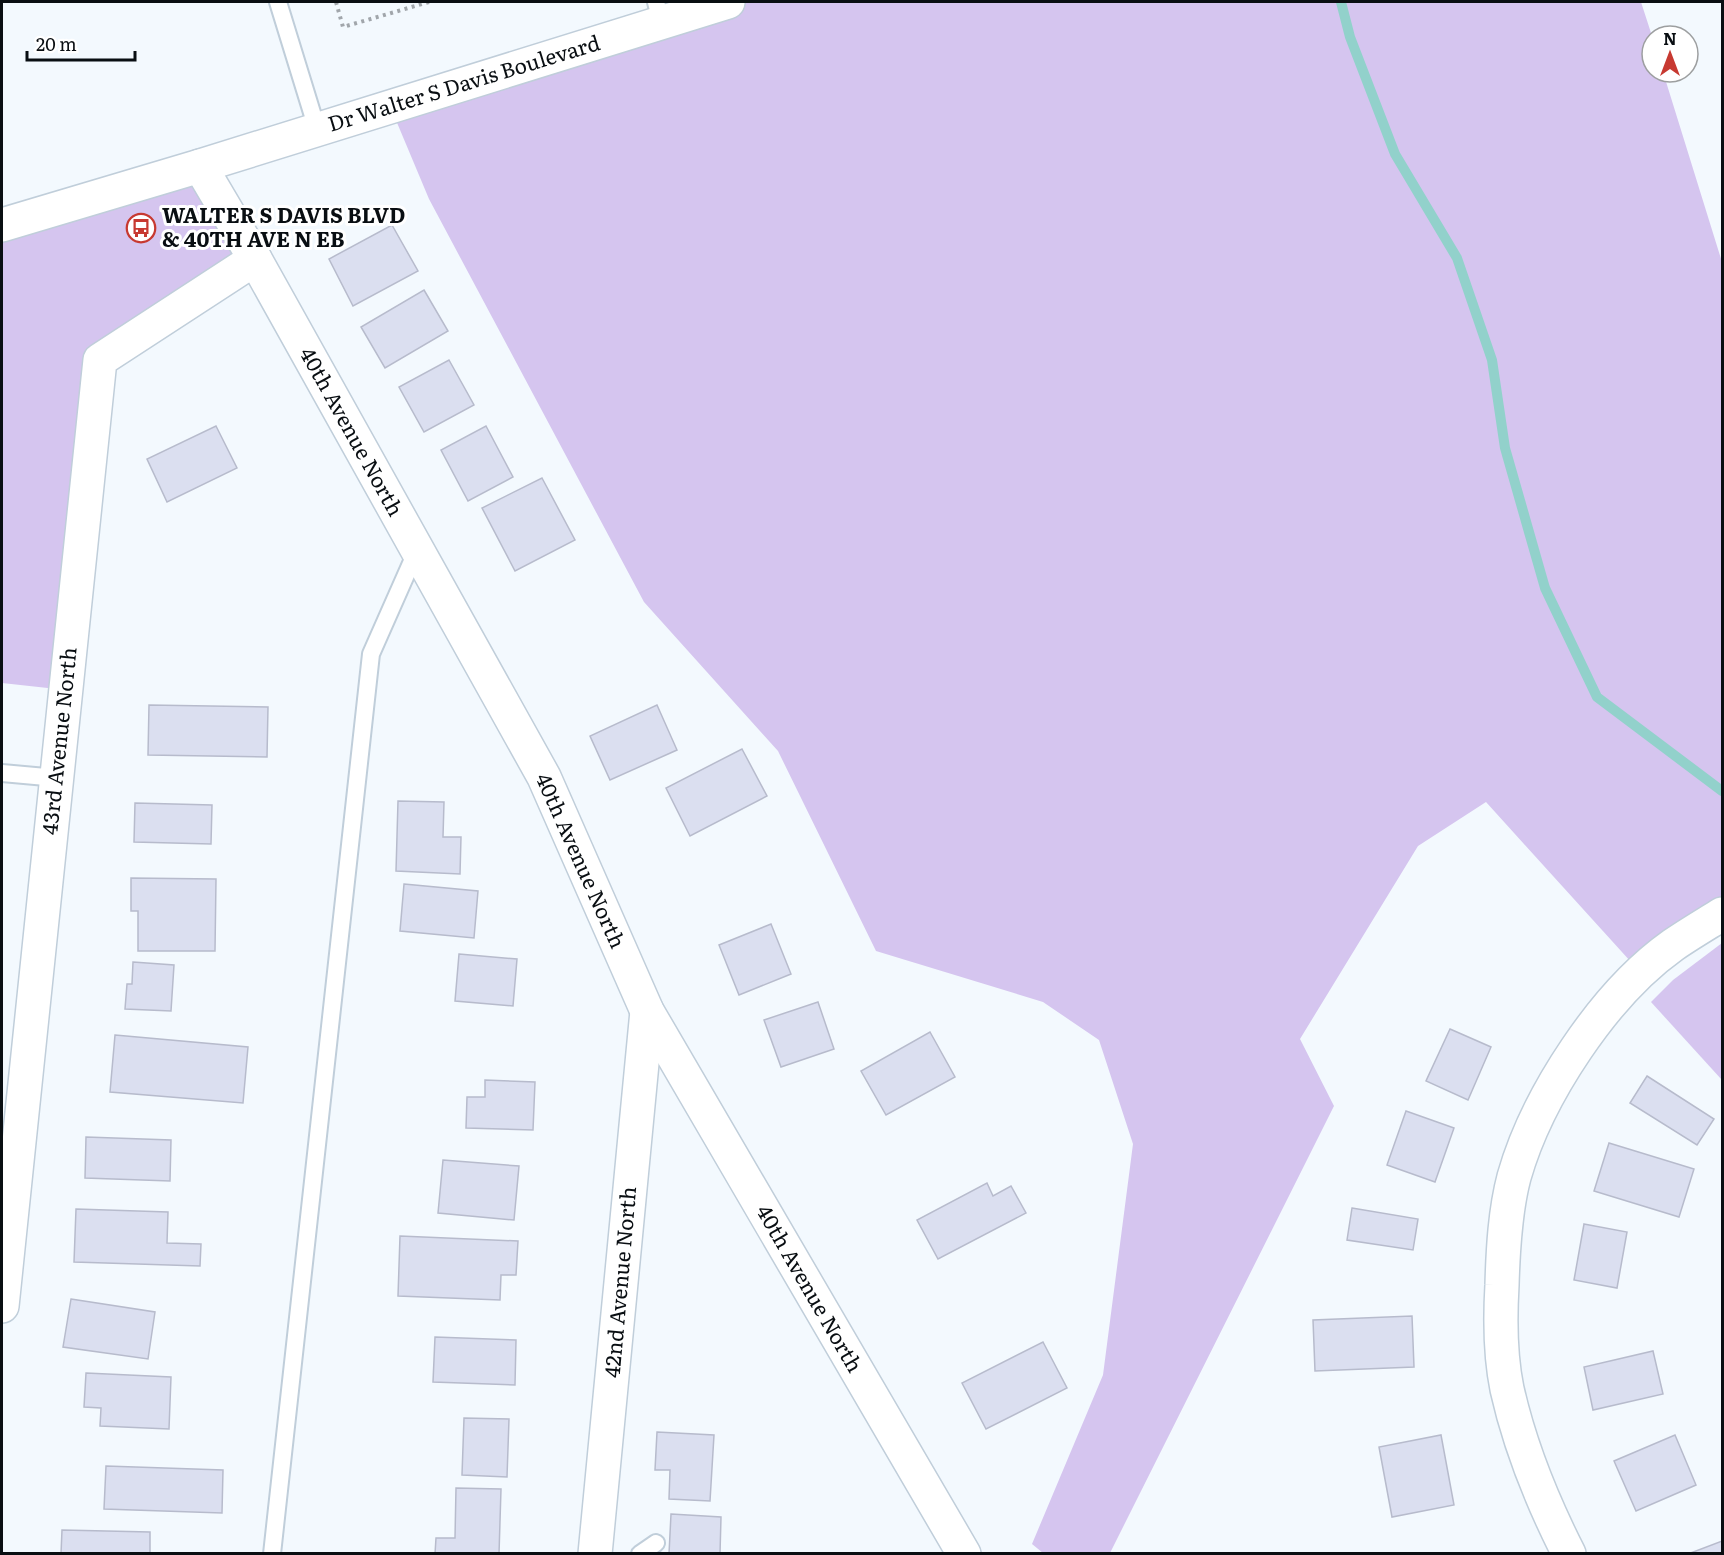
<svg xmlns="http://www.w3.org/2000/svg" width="1724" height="1555" viewBox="0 0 1724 1555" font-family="Literata,serif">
<rect width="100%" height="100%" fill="#f3f9fe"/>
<!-- green -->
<g fill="#d5c5ef">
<path d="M728 2H1641L1652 36V72H1663L1722 262V914L1641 973 1486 802 1418 846 1300 1039 1334 1106 1110 1553H1043L1032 1544 1103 1375 1133 1144 1099 1040 1043 1002 876 951 778 751 644 602 429 199 390 106Z"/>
<path d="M200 166 255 259 100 360 66 690 2 683V225Z"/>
<path d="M1722 943V1080L1651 1002 1673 980Z"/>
</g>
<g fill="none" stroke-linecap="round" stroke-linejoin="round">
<!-- stream -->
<path stroke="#92d1cb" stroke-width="10" d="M1341 2 1350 37 1395 154 1457 258 1492 360 1505 448 1545 588 1597 697 1722 791"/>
</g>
<!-- building -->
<g fill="#dbdff0" stroke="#b7bbcc" stroke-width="1.5">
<path d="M392 225 418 271 353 306 329 259Z"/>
<path d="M424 290 448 331 385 368 361 327Z"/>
<path d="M449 360 474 405 424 432 399 387Z"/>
<path d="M216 426 237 468 167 502 147 459Z"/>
<path d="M486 426 513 477 468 501 441 450Z"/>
<path d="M542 478 575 540 515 571 482 508Z"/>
<path d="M149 705 268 707 267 757 148 755Z"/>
<path d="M657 705 677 750 610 780 590 736Z"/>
<path d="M742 749 767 796 690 836 666 788Z"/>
<path d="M398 801 444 802 443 837H461L460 874 396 871Z"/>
<path d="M135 803 212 805 211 844 134 842Z"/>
<path d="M131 878 216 879 215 951H138V911H131Z"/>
<path d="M404 884 478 891 474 938 400 931Z"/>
<path d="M771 924 791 974 739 995 719 945Z"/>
<path d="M459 954 517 959 513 1006 455 1001Z"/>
<path d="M133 962 174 965 171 1011 125 1009 127 984H132Z"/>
<path d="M818 1002 834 1049 781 1067 764 1020Z"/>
<path d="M1450 1029 1491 1047 1468 1100 1426 1081Z"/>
<path d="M930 1032 955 1077 886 1115 861 1071Z"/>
<path d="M115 1035 248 1047 243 1103 110 1092Z"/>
<path d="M1647 1076 1714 1119 1697 1145 1630 1103Z"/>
<path d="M485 1080 535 1082 533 1130 466 1128 467 1097H485Z"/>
<path d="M1406 1111 1454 1128 1435 1182 1387 1165Z"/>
<path d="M86 1137 171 1140 170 1181 85 1178Z"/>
<path d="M1609 1143 1694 1169 1679 1217 1594 1191Z"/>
<path d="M443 1160 519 1166 514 1220 438 1213Z"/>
<path d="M987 1183 993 1196 1011 1186 1026 1213 938 1259 917 1220Z"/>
<path d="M1352 1208 1418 1219 1413 1250 1347 1240Z"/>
<path d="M76 1209 168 1212 167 1243 201 1244 200 1266 74 1262Z"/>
<path d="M1584 1224 1627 1232 1617 1288 1574 1280Z"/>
<path d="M400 1236 518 1241 516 1275H501L500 1300 398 1296Z"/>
<path d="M71 1299 155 1312 148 1359 63 1347Z"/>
<path d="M1412 1316 1414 1367 1315 1371 1313 1320Z"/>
<path d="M435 1337 516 1340 515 1385 433 1382Z"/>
<path d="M1043 1342 1067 1388 986 1429 962 1383Z"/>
<path d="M1653 1351 1663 1394 1593 1410 1584 1367Z"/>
<path d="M86 1373 171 1377 169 1429 100 1426 101 1408 84 1407Z"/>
<path d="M464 1418 509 1419 507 1477 462 1475Z"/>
<path d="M657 1432 714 1435 710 1501 669 1499 670 1470H655Z"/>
<path d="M1441 1435 1454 1505 1392 1517 1379 1447Z"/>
<path d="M1675 1435 1696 1485 1636 1511 1614 1461Z"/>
<path d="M106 1466 223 1470 222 1513 104 1509Z"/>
<path d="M456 1488 501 1489 499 1554H435L436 1538H455Z"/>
<path d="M671 1514 721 1517 720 1554H669Z"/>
<path d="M62 1530 150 1532V1554H61Z"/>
<path d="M1722 1541V1554H1688Z"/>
</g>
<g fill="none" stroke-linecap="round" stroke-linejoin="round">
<!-- service casing -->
<g stroke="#c0ceda" stroke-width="20">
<g id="service">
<path d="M278 2 317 129"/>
<path d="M656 2 661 22"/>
<path d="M2 773 57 778"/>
<path d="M272 1554 371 654 417 550"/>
<path d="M640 1554 656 1543"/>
</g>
</g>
<!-- minor casing -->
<g stroke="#c0ceda" stroke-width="36">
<g id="minor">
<path d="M2 1306 100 360 255 259"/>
<path d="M595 1554 647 1011"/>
<path d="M1569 1554C1542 1501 1520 1447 1507 1389 1500 1355 1500 1319 1502 1285 1503 1249 1505 1211 1514 1177 1537 1096 1604 994 1673 945 1689 934 1706 924 1722 914"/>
</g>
</g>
<!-- tertiary casing -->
<g stroke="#c0ceda" stroke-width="36">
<path id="tertiary" d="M200 166 255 259 544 777 647 1011 964 1554"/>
</g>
<!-- secondary casing -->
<g stroke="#c0ceda" stroke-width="36">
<path id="secondary" d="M2 225 200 166 728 2"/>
</g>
<!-- path -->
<path stroke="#a1a6ab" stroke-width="4" stroke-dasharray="3 4.5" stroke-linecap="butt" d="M336 2 343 27 429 2"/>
<!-- service -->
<use href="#service" stroke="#fff" stroke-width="16"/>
<!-- minor -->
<use href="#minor" stroke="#fff" stroke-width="33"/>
<!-- tertiary -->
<use href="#tertiary" stroke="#fff" stroke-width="33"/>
<!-- secondary -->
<use href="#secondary" stroke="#fff" stroke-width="33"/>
</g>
<!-- icons -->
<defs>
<g id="bus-ring" transform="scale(1.5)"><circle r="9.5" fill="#fff" stroke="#c73931" stroke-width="1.5"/><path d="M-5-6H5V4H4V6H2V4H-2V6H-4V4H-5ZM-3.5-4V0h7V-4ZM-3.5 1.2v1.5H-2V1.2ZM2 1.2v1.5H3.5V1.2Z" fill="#c73931"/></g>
</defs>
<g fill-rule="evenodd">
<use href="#bus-ring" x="141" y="228"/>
</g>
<g text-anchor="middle" stroke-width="6" stroke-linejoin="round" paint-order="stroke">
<!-- street labels -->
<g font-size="21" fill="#090e12" stroke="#fff">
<text transform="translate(464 84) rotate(-17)" y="7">Dr Walter S Davis Boulevard</text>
<text transform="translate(351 432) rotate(61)" y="7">40th Avenue North</text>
<text transform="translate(60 741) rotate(-84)" y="7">43rd Avenue North</text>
<text transform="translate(580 861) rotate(66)" y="7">40th Avenue North</text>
<text transform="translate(621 1282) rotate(-85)" y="7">42nd Avenue North</text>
<text transform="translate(809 1289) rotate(60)" y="7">40th Avenue North</text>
</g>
<!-- poi labels -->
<g font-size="21" font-weight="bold" fill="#090e12" stroke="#fff" text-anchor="start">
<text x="162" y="223">WALTER S DAVIS BLVD<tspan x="162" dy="24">&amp; 40TH AVE N EB</tspan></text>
</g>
</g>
<!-- border -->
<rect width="1724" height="1555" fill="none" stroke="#090e12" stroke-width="6"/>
<!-- north arrow -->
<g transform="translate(1670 54)"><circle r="28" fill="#ffffff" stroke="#9d9fa0" stroke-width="1.5"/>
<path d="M0-4.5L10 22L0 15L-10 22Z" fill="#c73931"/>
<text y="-9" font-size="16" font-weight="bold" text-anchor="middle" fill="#090e12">N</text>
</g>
<!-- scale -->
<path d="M27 51v9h108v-9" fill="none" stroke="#090e12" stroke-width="3"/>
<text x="36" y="51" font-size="18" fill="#090e12" stroke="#ffffff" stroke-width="4.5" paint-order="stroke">20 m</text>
</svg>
